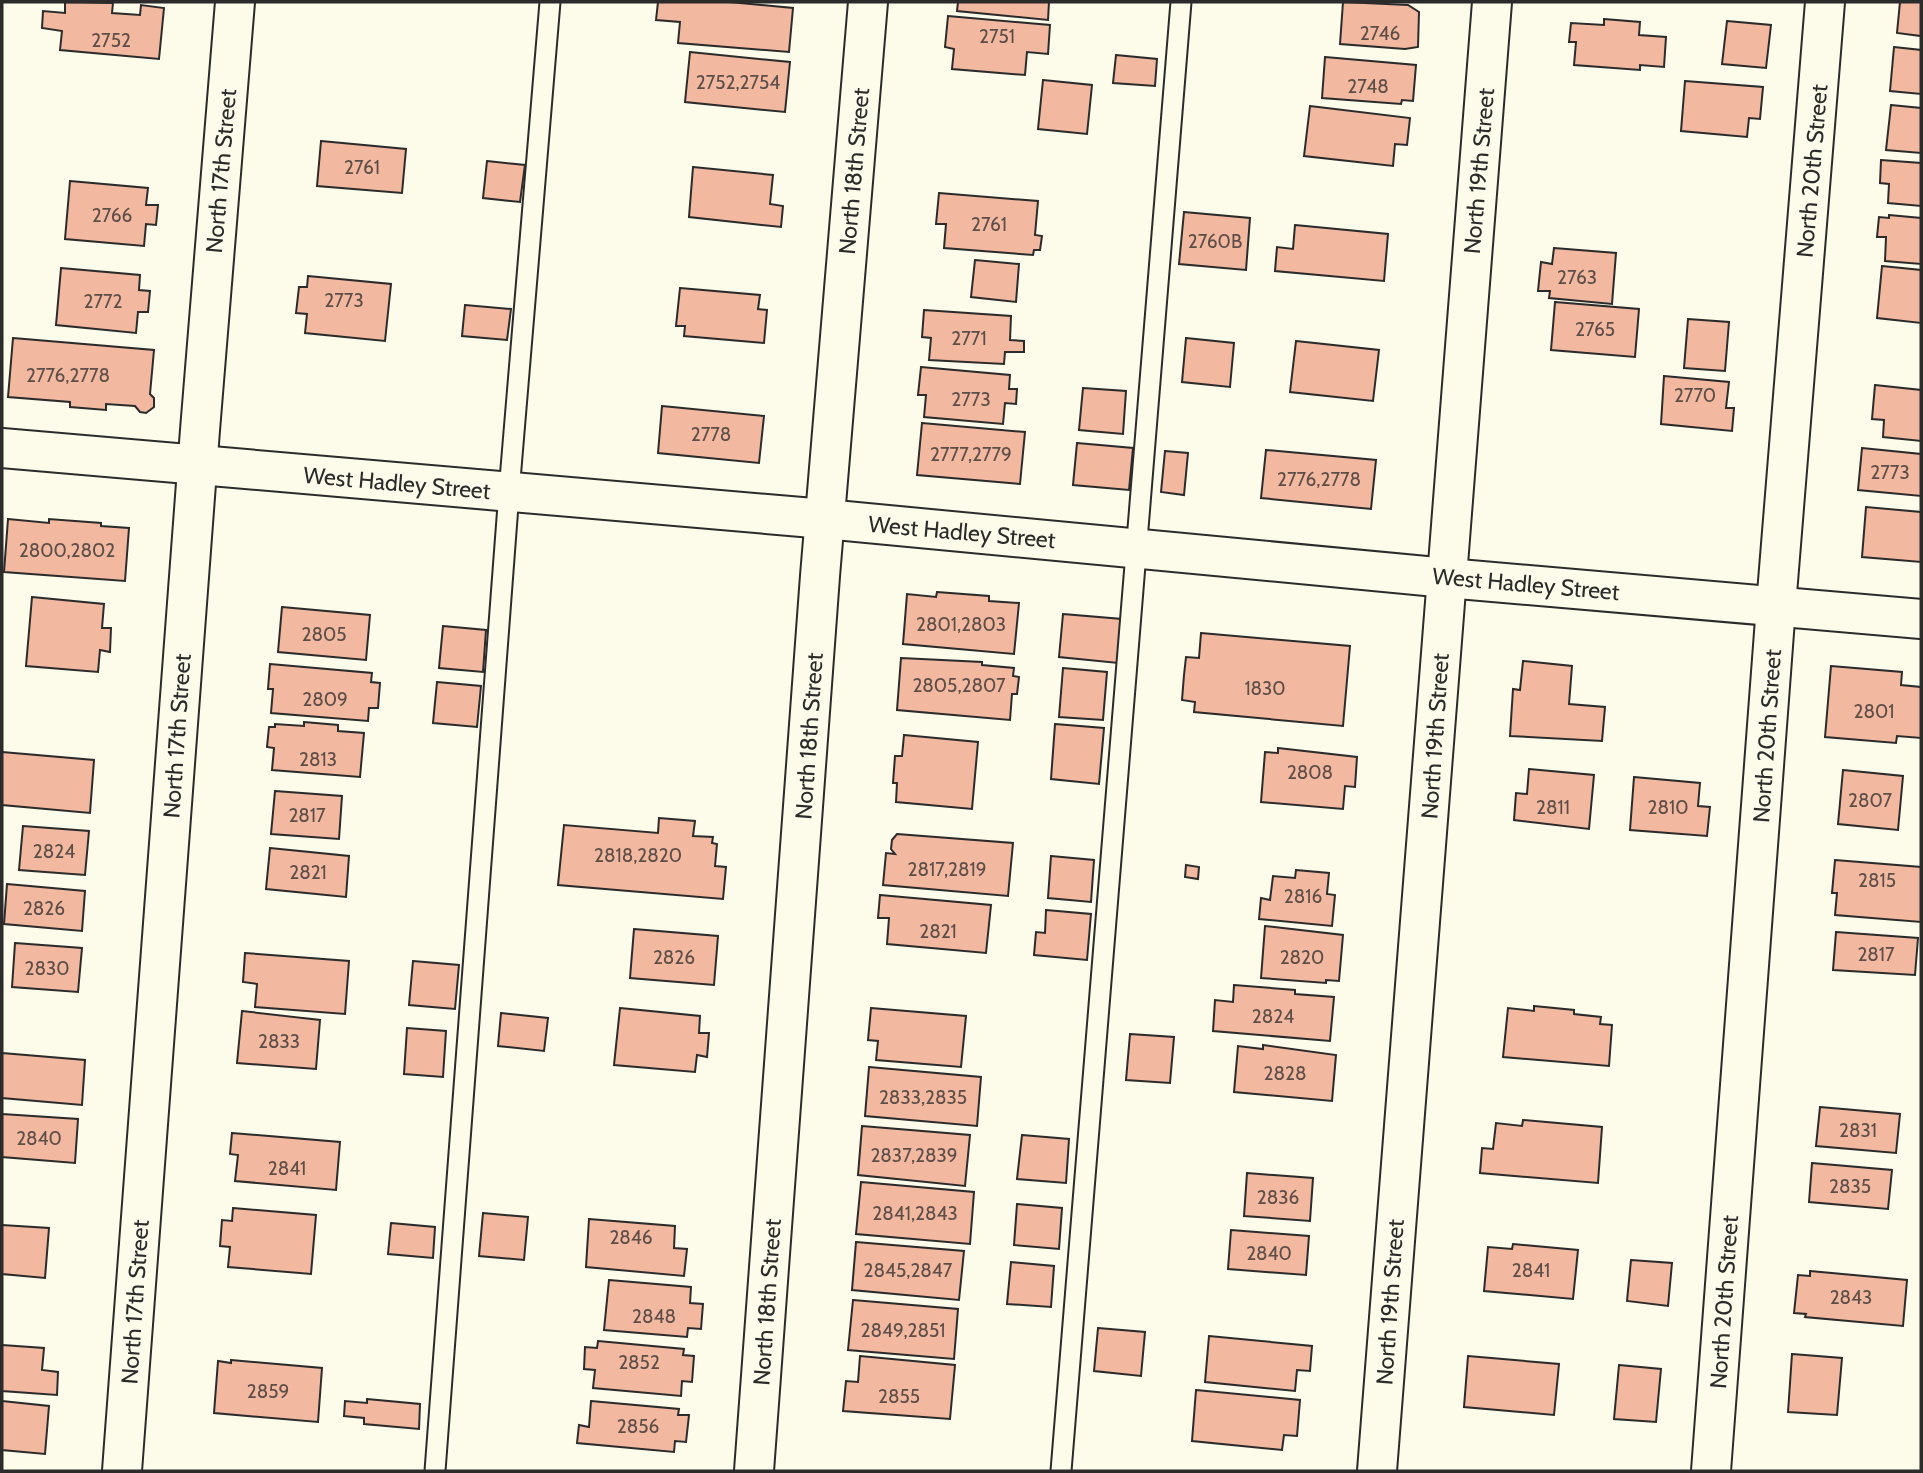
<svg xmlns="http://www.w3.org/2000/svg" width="1923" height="1473" viewBox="0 0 1923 1473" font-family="Cabin,sans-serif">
<rect width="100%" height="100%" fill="#fdfbea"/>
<!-- building -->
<g fill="#f2b8a0" stroke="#2b2b2b" stroke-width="2">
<path d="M65 2 113 3 112 13 140 15 141 5 164 8 159 59 60 50 62 31 42 28 43 11 65 13Z"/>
<path d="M658 2H729L793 8 789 52 678 43 680 22 656 20Z"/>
<path d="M958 2H1049L1048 20 957 11Z"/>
<path d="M1343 2 1408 5 1419 12 1418 47 1405 49 1340 44Z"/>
<path d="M1900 2H1921V36L1897 33Z"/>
<path d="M948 16 1050 25 1048 54 1027 52 1025 75 952 69 954 49 945 47Z"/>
<path d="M1604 19 1640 22 1639 35 1666 37 1664 67 1640 65V70L1574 65 1576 42H1569L1571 23 1604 25Z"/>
<path d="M1727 21 1771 25 1766 68 1722 64Z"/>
<path d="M1894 47 1921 50V94L1890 91Z"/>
<path d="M690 52 790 62 785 112 685 102Z"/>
<path d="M1116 55 1157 59 1155 86 1113 83Z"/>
<path d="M1325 57 1416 65 1413 101 1402 100 1401 104 1322 98Z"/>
<path d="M1043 80 1092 85 1087 134 1038 129Z"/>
<path d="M1685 81 1763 87 1760 119 1749 118 1747 137 1681 131Z"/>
<path d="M1891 105 1921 108V153L1886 150Z"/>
<path d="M1310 106 1410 118 1407 145 1395 144 1393 166 1304 156Z"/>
<path d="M321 141 406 149 402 193 317 186Z"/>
<path d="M1881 160 1921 163V206L1888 203 1889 184 1880 183Z"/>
<path d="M487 161 525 165 520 202 483 198Z"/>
<path d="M693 167 773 175 770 204 783 206 781 227 689 217Z"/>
<path d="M70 181 148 188 146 205H158L156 225 146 224 144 246 65 239Z"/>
<path d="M939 193 1038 201 1035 235 1042 236 1040 250H1034L1033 255 944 248 946 224H936Z"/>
<path d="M1184 212 1250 218 1246 270 1179 264Z"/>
<path d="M1889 215 1921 218V264L1885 261 1886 237H1877L1879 217 1889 218Z"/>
<path d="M1295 225 1388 234 1384 281 1275 271 1277 247 1293 249Z"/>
<path d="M1554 248 1616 253 1612 304 1549 298 1550 291H1538L1541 262 1552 264Z"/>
<path d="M975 260 1019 264 1016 302 971 297Z"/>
<path d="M1882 266 1921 270V323L1877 318Z"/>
<path d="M61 268 140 275 139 290 150 291 148 312H138L136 333 56 325Z"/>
<path d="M308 276 391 284 385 341 305 333 307 314 296 313 299 287H307Z"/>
<path d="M680 288 760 295 758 309 767 310 764 343 684 336 685 326H676Z"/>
<path d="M1555 302 1639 309 1635 357 1551 350Z"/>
<path d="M465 305 511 309 507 340 462 336Z"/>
<path d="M924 310 1011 316 1010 340 1024 341V352H1005L1004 364 929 360 931 338 922 337Z"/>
<path d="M1688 319 1729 322 1725 371 1684 368Z"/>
<path d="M13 338 154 350 150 394 154 398V407L146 413 140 412 135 406 106 404V410L70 407V402L8 397Z"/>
<path d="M1186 338 1234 343 1230 387 1182 382Z"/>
<path d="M1296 341 1379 350 1373 401 1290 392Z"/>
<path d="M921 367 1010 375 1009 389H1017L1016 404 1005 403 1003 424 924 417 926 395H918Z"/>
<path d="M1664 376 1729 382 1726 408H1734L1732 431 1661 424Z"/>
<path d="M1875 385 1921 390V441L1883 437 1884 420 1872 419Z"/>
<path d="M1083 388 1126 391 1123 434 1079 430Z"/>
<path d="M662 406 764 416 759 463 658 453Z"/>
<path d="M922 423 1025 432 1020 484 917 475Z"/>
<path d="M1077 443 1133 448 1129 490 1073 485Z"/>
<path d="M1862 448 1921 454V496L1858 490Z"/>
<path d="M1266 450 1376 460 1371 509 1261 498Z"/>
<path d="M1165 451 1188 453 1184 495 1161 492Z"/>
<path d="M1866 507 1921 512V562L1862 557Z"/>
<path d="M8 519 49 523V519L101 523V526L129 528 125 581 4 572Z"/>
<path d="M937 592 989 596V601L1019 603 1014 654 903 644 907 594 936 597Z"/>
<path d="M32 597 104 604 102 628H111L110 652 100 650 98 672 26 666Z"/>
<path d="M282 607 370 615 366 660 278 652Z"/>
<path d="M1063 614 1122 619 1118 663 1059 657Z"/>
<path d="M443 626 486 630 483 672 439 668Z"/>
<path d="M1201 633 1350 646 1343 726 1194 712 1195 702 1182 700 1184 675 1186 657 1199 658Z"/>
<path d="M901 658 982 662V665L1014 668 1013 676 1019 677 1017 694H1012L1010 720 897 710Z"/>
<path d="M1523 661 1572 666 1569 704 1605 707 1602 741 1510 736 1513 689 1520 690Z"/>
<path d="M270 664 372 673 371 682 380 683 378 708H369L368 721 271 713 273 689H268Z"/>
<path d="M1831 666 1902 672 1901 685 1921 687V738L1897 736 1896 743 1825 737Z"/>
<path d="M1063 668 1107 672 1103 720 1059 717Z"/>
<path d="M437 682 481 686 477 727 433 723Z"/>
<path d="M304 722 338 725V731L364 733 360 777 272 770 274 748 267 747 269 727H275V724L304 726Z"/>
<path d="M1055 724 1104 728 1099 784 1051 779Z"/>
<path d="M904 735 978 742 972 809 896 802 897 783H893L895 756H902Z"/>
<path d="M1278 748 1357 757 1355 787 1345 786 1343 809 1261 802 1265 752 1278 753Z"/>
<path d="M2 752 94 760 90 813 2 805Z"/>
<path d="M1529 769 1594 775 1589 829 1514 820 1516 793 1527 794Z"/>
<path d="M1843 770 1903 776 1898 830 1838 824Z"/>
<path d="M1634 777 1700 783 1698 806 1710 807 1707 836 1630 830Z"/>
<path d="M275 791 342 796 339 839 271 834Z"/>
<path d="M659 818 695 821 693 836 713 837 712 843 717 844 715 866 726 867 723 899 558 885 564 825 658 833Z"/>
<path d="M23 826 89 831 85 875 19 870Z"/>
<path d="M897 834 1013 843 1008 896 883 885 886 853 895 854 891 849 892 840Z"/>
<path d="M270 848 349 856 346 897 266 889Z"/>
<path d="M1051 856 1094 860 1091 902 1048 898Z"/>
<path d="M1835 860 1921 867V922L1835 915 1837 893H1832Z"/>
<path d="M1186 865 1199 867 1198 879 1185 877Z"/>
<path d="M1296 870 1329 873 1327 894 1335 895 1332 926 1259 919 1261 898 1270 900 1273 876 1295 878Z"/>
<path d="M7 884 85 891 82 931 4 924Z"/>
<path d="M880 895 991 905 986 953 887 944 889 918H878Z"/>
<path d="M1046 910 1091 914 1087 960 1034 955 1036 932 1045 933Z"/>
<path d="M1265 926 1343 935 1339 981 1326 980V983L1261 978Z"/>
<path d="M634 929 718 936 714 985 630 978Z"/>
<path d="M1836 932 1918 938 1915 975 1833 970Z"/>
<path d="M15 943 82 948 78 992 12 987Z"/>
<path d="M245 953 349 961 345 1014 255 1007 257 984 243 982Z"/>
<path d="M413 961 459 965 455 1009 409 1005Z"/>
<path d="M1234 985 1295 990V994L1334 997 1330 1041 1213 1031 1215 1000 1233 1002Z"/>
<path d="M1534 1006 1574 1010V1014L1601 1017 1600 1024 1612 1025 1609 1066 1503 1057 1508 1008 1534 1011Z"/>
<path d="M620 1008 700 1016 699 1033H709L707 1057 697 1055 695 1072 614 1065Z"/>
<path d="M871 1008 966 1016 961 1067 876 1060 878 1041 868 1040Z"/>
<path d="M242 1011 320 1020 316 1069 237 1063Z"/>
<path d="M501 1013 548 1018 544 1051 498 1046Z"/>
<path d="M407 1028 446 1031 443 1077 404 1074Z"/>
<path d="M1130 1034 1174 1037 1170 1083 1126 1080Z"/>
<path d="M1263 1045 1336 1055 1332 1101 1234 1092 1238 1046 1263 1049Z"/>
<path d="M2 1053 85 1060 82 1105 2 1098Z"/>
<path d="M869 1067 981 1077 977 1126 865 1116Z"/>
<path d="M1820 1107 1900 1114 1896 1153 1816 1146Z"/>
<path d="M2 1114 78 1119 75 1163 2 1157Z"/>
<path d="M1523 1120 1602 1127 1598 1183 1480 1173 1482 1148 1493 1149 1496 1123 1522 1126Z"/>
<path d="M862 1126 970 1135 965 1186 858 1175Z"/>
<path d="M232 1133 340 1142 336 1190 235 1181 238 1155 230 1154Z"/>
<path d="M1022 1135 1069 1139 1066 1183 1017 1179Z"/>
<path d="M1812 1163 1892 1170 1888 1209 1809 1202Z"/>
<path d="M1247 1173 1313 1178 1310 1221 1244 1216Z"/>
<path d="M861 1182 974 1192 970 1244 856 1234Z"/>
<path d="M1017 1204 1062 1208 1059 1249 1014 1245Z"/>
<path d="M233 1208 316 1215 311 1274 228 1267 230 1247 220 1246 222 1220 232 1221Z"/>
<path d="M483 1213 528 1217 524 1260 479 1256Z"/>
<path d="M589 1219 675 1226 674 1248 687 1249 684 1276 586 1267Z"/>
<path d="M391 1223 435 1227 433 1258 388 1254Z"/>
<path d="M2 1225 49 1228 45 1278 2 1274Z"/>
<path d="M1231 1230 1309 1236 1306 1275 1228 1269Z"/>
<path d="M856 1242 964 1251 959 1300 852 1290Z"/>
<path d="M1513 1244 1578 1250 1573 1299 1484 1291 1488 1247 1512 1249Z"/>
<path d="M1631 1260 1672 1263 1668 1306 1627 1301Z"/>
<path d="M1011 1262 1054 1266 1051 1307 1007 1304Z"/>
<path d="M1810 1271 1907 1280 1903 1326 1805 1317 1806 1314 1794 1313 1798 1275 1810 1276Z"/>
<path d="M609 1280 691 1287 690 1303 703 1304 701 1329 688 1328 687 1337 604 1330Z"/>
<path d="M853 1300 958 1309 954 1359 848 1350Z"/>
<path d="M1098 1328 1145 1332 1141 1376 1094 1371Z"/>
<path d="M1209 1336 1312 1346 1310 1371 1297 1370 1295 1391 1205 1382Z"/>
<path d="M598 1341 684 1349 683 1355 694 1356 692 1382 682 1381 681 1396 593 1388 595 1370 584 1369 585 1347 597 1348Z"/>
<path d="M2 1345 44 1348 42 1370 58 1372 57 1395 2 1391Z"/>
<path d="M1792 1354 1842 1358 1837 1415 1788 1412Z"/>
<path d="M860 1356 955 1365 950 1419 843 1411 846 1381 858 1382Z"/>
<path d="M1468 1356 1559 1364 1554 1415 1464 1407Z"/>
<path d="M231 1360 322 1368 318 1422 214 1413 218 1361 231 1363Z"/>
<path d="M1619 1365 1661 1369 1656 1422 1614 1419Z"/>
<path d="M1196 1390 1300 1400 1297 1436 1284 1435 1282 1450 1192 1441Z"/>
<path d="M367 1399 420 1404 419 1429 364 1424V1418L344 1416 345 1401 367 1403Z"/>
<path d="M2 1401 49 1406 45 1454 2 1450Z"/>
<path d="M591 1401 679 1409 678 1415H689L686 1442 675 1441 674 1452 577 1443 579 1425 589 1427Z"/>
</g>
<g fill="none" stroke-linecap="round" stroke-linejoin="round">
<!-- service casing -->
<g stroke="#2b2b2b" stroke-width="23">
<g id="service">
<path d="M435 1471 509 492 550 2"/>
<path d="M1061 1471 1181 2"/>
</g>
</g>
<!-- minor casing -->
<g stroke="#2b2b2b" stroke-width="42">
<g id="minor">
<path d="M2 448 825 519 1447 578 1921 619"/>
<path d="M122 1471 200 430 235 2"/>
<path d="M754 1471 820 576 868 2"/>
<path d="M1377 1471 1492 2"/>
</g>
</g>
<!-- secondary casing -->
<g stroke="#2b2b2b" stroke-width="42">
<path id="secondary" d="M1711 1471 1776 606 1825 2"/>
</g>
<!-- service -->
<use href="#service" stroke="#fdfbea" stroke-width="19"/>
<!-- minor -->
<use href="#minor" stroke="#fdfbea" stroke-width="38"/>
<!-- secondary -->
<use href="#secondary" stroke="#fdfbea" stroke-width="38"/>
</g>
<g text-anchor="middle" stroke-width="5" stroke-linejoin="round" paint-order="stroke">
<!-- number labels -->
<g font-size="19" fill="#5d4e48">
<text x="1380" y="40">2746</text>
<text x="997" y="43">2751</text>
<text x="111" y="47">2752</text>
<text x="738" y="89">2752,2754</text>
<text x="1368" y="93">2748</text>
<text x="362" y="174">2761</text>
<text x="112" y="222">2766</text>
<text x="989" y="231">2761</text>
<text x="1215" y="248">2760B</text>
<text x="1577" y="284">2763</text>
<text x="344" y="307">2773</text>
<text x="103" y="308">2772</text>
<text x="1595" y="336">2765</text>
<text x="969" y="345">2771</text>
<text x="68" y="382">2776,2778</text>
<text x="1695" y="402">2770</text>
<text x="971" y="406">2773</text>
<text x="711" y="441">2778</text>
<text x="971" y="461">2777,2779</text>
<text x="1890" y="479">2773</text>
<text x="1319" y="486">2776,2778</text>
<text x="67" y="557">2800,2802</text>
<text x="961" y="631">2801,2803</text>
<text x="324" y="641">2805</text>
<text x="959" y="692">2805,2807</text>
<text x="1265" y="695">1830</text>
<text x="325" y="706">2809</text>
<text x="1874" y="718">2801</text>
<text x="318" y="766">2813</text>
<text x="1310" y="779">2808</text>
<text x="1870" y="807">2807</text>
<text x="1553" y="814">2811</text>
<text x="1668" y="814">2810</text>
<text x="307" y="822">2817</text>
<text x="54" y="858">2824</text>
<text x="638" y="862">2818,2820</text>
<text x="947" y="876">2817,2819</text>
<text x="308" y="879">2821</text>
<text x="1877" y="887">2815</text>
<text x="1303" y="903">2816</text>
<text x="44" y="915">2826</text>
<text x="938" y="938">2821</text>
<text x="1876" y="961">2817</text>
<text x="674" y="964">2826</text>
<text x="1302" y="964">2820</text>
<text x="47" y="975">2830</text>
<text x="1273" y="1023">2824</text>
<text x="279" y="1048">2833</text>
<text x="1285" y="1080">2828</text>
<text x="923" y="1104">2833,2835</text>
<text x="1858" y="1137">2831</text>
<text x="39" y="1145">2840</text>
<text x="914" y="1162">2837,2839</text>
<text x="287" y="1175">2841</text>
<text x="1850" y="1193">2835</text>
<text x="1278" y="1204">2836</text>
<text x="915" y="1220">2841,2843</text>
<text x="631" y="1244">2846</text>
<text x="1269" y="1260">2840</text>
<text x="908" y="1277">2845,2847</text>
<text x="1531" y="1277">2841</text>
<text x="1851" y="1304">2843</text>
<text x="654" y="1323">2848</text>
<text x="903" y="1337">2849,2851</text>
<text x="639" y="1369">2852</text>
<text x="268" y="1398">2859</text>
<text x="899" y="1403">2855</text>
<text x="638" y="1433">2856</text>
</g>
<!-- street labels -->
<g font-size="23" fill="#2b2b2b" stroke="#fdfbea">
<text transform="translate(221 171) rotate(-85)" y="8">North 17th Street</text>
<text transform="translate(854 171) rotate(-85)" y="8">North 18th Street</text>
<text transform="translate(1479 171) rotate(-85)" y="8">North 19th Street</text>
<text transform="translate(1812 171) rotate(-85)" y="8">North 20th Street</text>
<text transform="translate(397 483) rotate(5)" y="8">West Hadley Street</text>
<text transform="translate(962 532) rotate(5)" y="8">West Hadley Street</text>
<text transform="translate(1526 584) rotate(5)" y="8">West Hadley Street</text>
<text transform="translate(177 736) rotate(-86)" y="8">North 17th Street</text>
<text transform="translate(809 736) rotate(-86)" y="8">North 18th Street</text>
<text transform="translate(1435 736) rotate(-86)" y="8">North 19th Street</text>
<text transform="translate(1767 736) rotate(-86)" y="8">North 20th Street</text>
<text transform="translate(135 1302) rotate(-86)" y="8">North 17th Street</text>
<text transform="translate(767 1302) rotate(-86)" y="8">North 18th Street</text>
<text transform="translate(1390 1302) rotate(-86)" y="8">North 19th Street</text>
<text transform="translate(1724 1302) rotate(-86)" y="8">North 20th Street</text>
</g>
</g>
<!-- border -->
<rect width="1923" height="1473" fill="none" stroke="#2b2b2b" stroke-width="7"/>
</svg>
